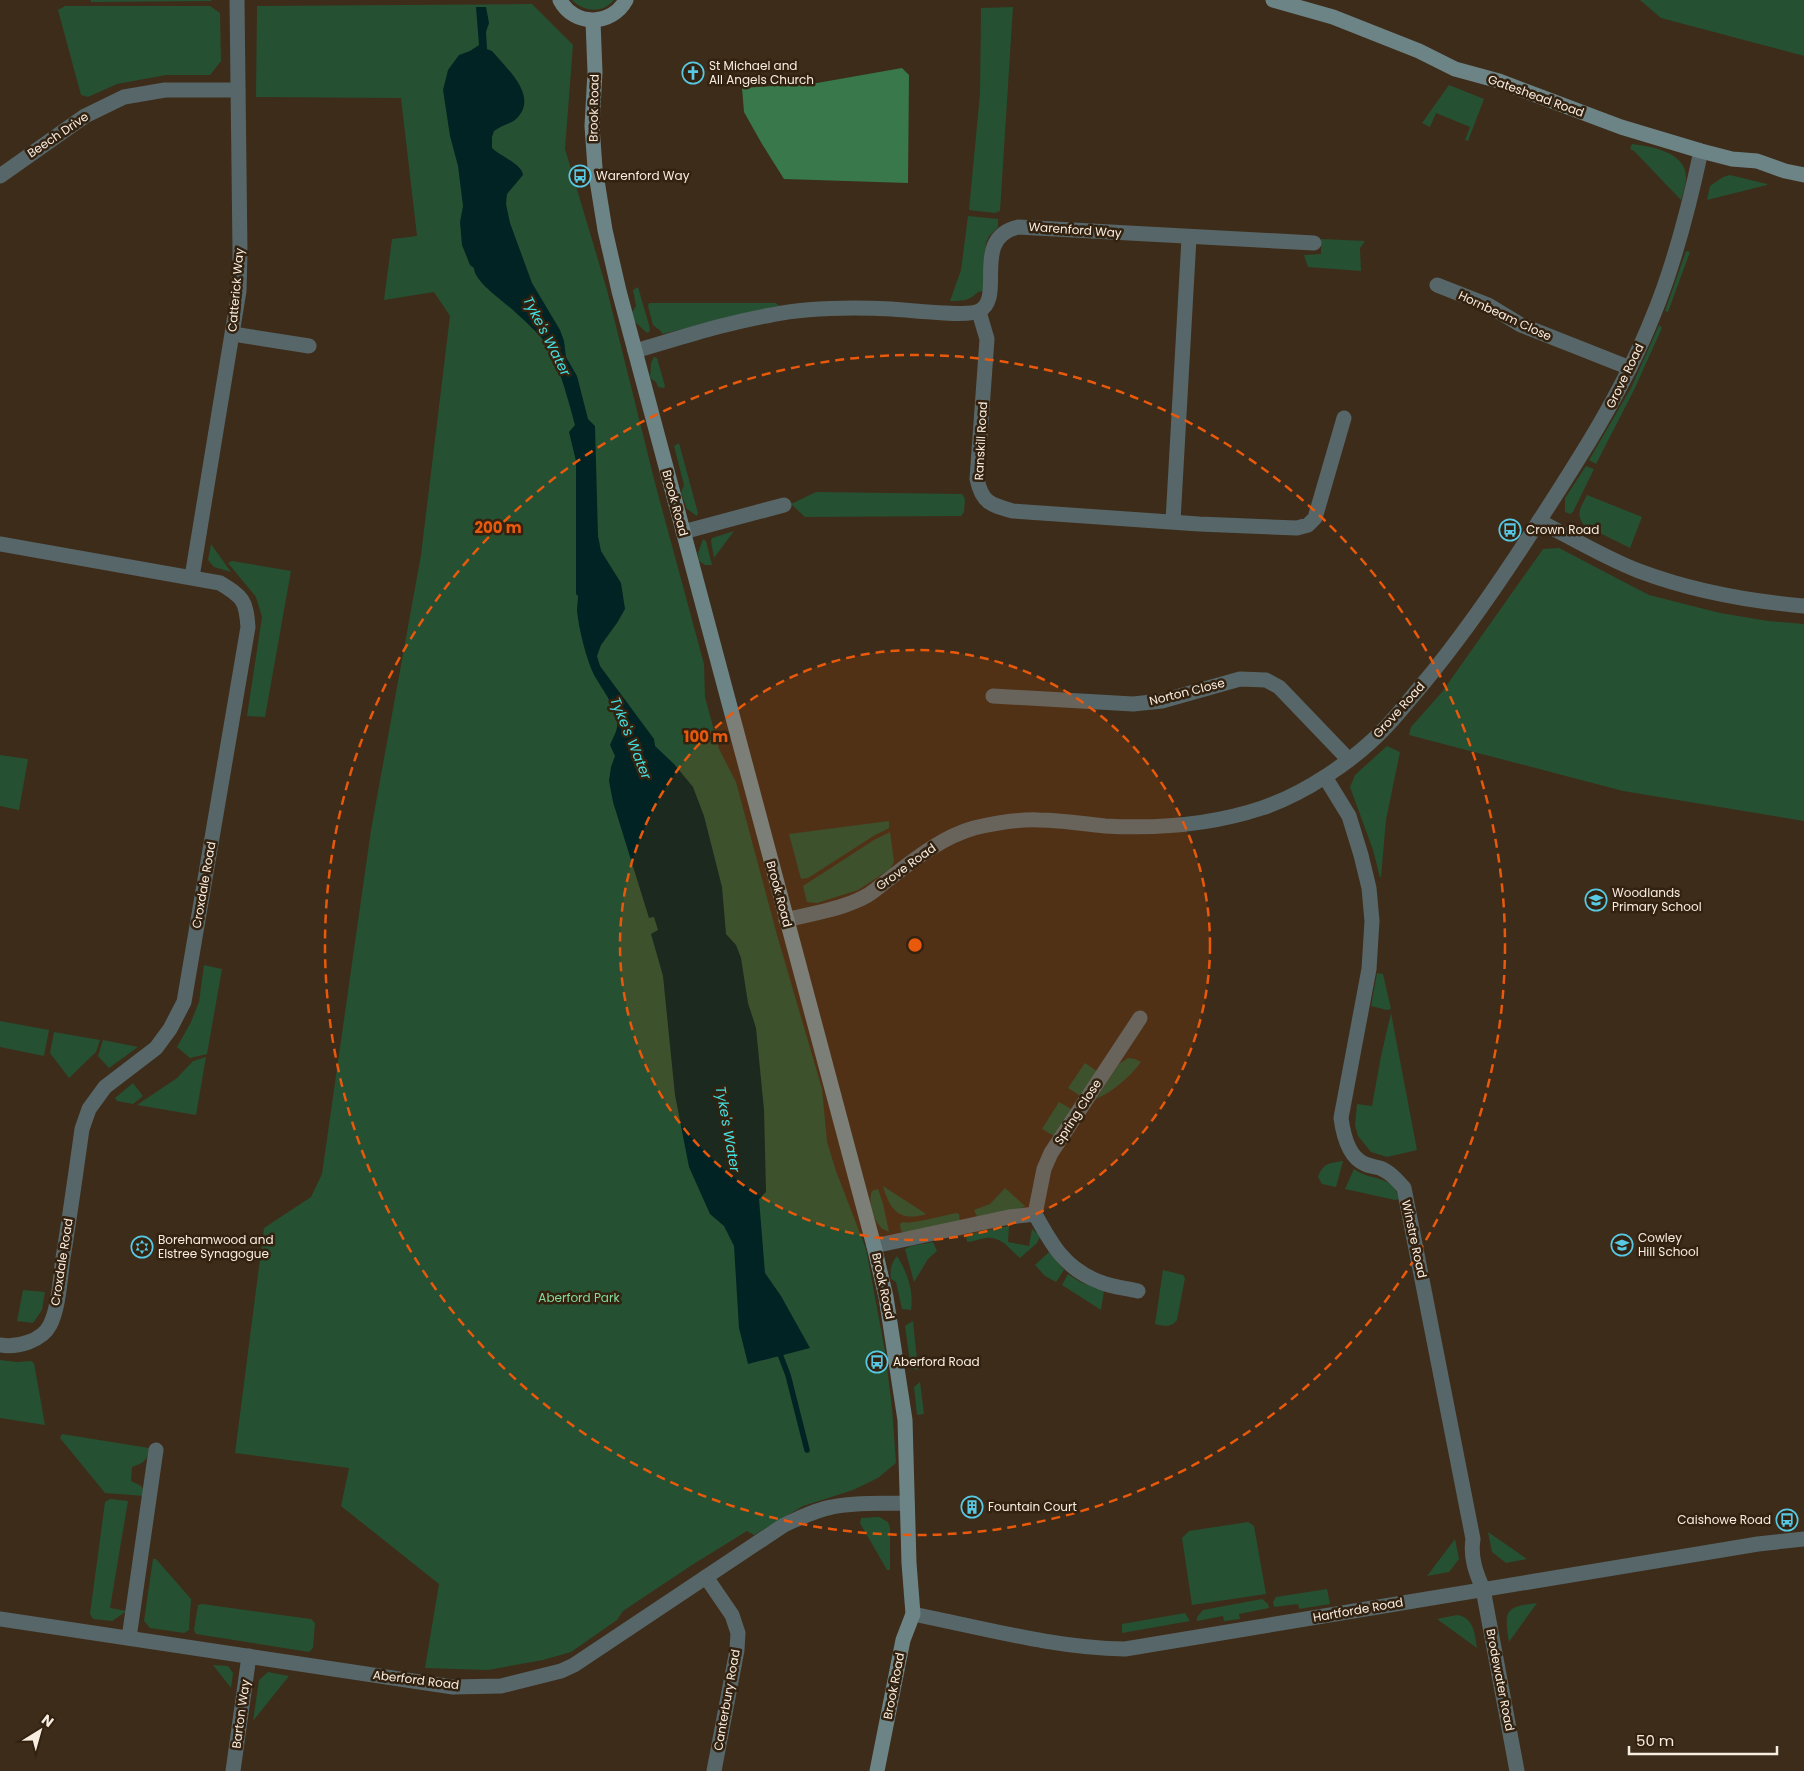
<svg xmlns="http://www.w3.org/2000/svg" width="1804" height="1771" viewBox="0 0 1804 1771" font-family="Poppins,sans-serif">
<rect width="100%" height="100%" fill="#3d2c19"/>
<!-- green -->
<g fill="#265032">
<path d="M91 0H211V1L91 2Z"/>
<path d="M572 0H614C602 14 584 12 572 0Z"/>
<path d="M1640 0H1804V56L1661 18Z"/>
<path d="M532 4 573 45 565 149 607 290 655 483 704 664 705 697 719 749 736 782 777 935 822 1089 827 1142 836 1171 866 1249 885 1351 892 1408 896 1463 878 1478 853 1490 803 1506 754 1535 747 1531 692 1565 623 1611 617 1620 571 1652 543 1660 488 1670 425 1668 439 1584 341 1506 349 1468 235 1453 264 1228 311 1197 322 1174 371 830 421 555 450 316 434 292 384 300 392 239 417 236 401 98 256 97 257 6Z"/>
<path d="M65 6H210L220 13 221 61 210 75H166L117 84 88 97 81 95 58 10Z"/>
<path d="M1013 7 1000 211 995 213 969 210 980 94 981 8Z"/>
<path d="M1449 85 1484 99 1468 141 1465 140 1470 127 1436 113 1430 127 1422 123Z"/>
<path d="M1632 144C1650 146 1686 152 1686 177 1686 185 1683 193 1681 200L1634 151 1630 149Z"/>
<path d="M1730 175 1767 184V185L1707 200 1710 186 1723 177Z"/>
<path d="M968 216 998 219V227L989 236 986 243 983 291 978 292C969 301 963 301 950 301L961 270Z"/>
<path d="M1321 239 1365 241 1360 248 1361 271 1308 267 1304 255 1321 254Z"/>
<path d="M1686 251 1690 252 1668 312 1665 311Z"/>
<path d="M638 287 649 325 650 331 647 333 635 322 632 312 636 306 633 290Z"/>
<path d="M649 303H776L779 306 662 334 661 331 653 325 648 306Z"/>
<path d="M1659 325 1662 328 1634 390 1596 464 1589 460 1631 388Z"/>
<path d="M654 357 657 358 665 386 664 388 658 387 656 382 650 378 651 363Z"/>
<path d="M679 443 698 513 697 516 687 509 681 493 684 485 674 446Z"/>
<path d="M1586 466 1594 469 1573 512 1570 514 1565 512V498Z"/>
<path d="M816 492 962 494 965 499 964 512 961 516 805 517 791 504Z"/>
<path d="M1587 495 1642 517 1630 548 1584 525C1575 514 1581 507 1587 495Z"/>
<path d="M734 531 714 558 711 541 712 538Z"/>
<path d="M703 539 706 541 712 565H705L699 561 698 553Z"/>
<path d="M211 544 231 572 214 567 208 560Z"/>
<path d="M1559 548 1649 595 1720 613 1768 621 1804 624V821L1623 791 1409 735 1411 727 1442 692 1543 549Z"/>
<path d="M232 561 291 571 265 717 247 716 262 617 256 597 228 563Z"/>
<path d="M1387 746 1400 752 1386 820 1381 877H1380L1373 850 1350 787 1355 775Z"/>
<path d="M0 755 28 759 19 810 0 806Z"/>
<path d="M889 821V828L875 835 808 878 801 879 789 834Z"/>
<path d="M890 832 894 862 890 869 858 890 817 903 807 902 803 886 874 840Z"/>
<path d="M204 965 222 969 207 1054 190 1058 177 1047 191 1022 199 1002Z"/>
<path d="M1377 973 1383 974 1391 1009 1387 1010 1371 1006Z"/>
<path d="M1391 1013 1417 1150 1387 1157 1371 1152 1358 1136 1355 1125 1357 1104 1372 1106 1381 1056Z"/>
<path d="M0 1021 49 1030 44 1056 0 1047Z"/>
<path d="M54 1032 100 1040 96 1052 69 1078 50 1053Z"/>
<path d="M103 1040 138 1047 109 1068 98 1056Z"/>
<path d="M206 1057 196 1115 137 1105 177 1078 193 1061Z"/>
<path d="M1128 1058 1135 1059 1141 1062C1130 1077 1112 1092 1096 1099L1119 1064Z"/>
<path d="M1085 1063 1098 1072 1082 1097 1068 1088Z"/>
<path d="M133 1083 143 1096 133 1104 117 1101 115 1098Z"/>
<path d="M1059 1102 1073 1110 1056 1137 1042 1129Z"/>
<path d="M1343 1161 1336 1187 1322 1184 1318 1177C1323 1163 1330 1163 1343 1161Z"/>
<path d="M1354 1169C1372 1182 1393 1174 1399 1199L1395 1200 1345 1189Z"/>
<path d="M883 1186 926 1214C900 1222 890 1211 883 1186Z"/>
<path d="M1005 1188 1025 1206 1020 1209 978 1218 974 1210 990 1204Z"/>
<path d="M878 1189 883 1204 889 1232C885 1230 881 1229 879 1225 873 1218 868 1199 872 1191Z"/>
<path d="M956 1213 959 1214 960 1222 904 1233 901 1231 900 1224 903 1222C910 1225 945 1215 956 1213Z"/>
<path d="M1009 1226 1008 1242 1029 1246 1032 1229 1040 1236 1037 1243 1020 1258C1011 1251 1004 1239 991 1238 983 1237 975 1242 967 1242L966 1235Z"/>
<path d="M933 1242 937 1251 928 1259 914 1282 905 1249 911 1246Z"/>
<path d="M1049 1252 1064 1270 1056 1282 1045 1276 1035 1265Z"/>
<path d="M897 1256C907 1272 914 1291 911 1310L902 1309 896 1282 891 1279C890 1270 891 1263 897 1256Z"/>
<path d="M1163 1270 1183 1275 1185 1278 1177 1320C1171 1328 1164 1326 1155 1324Z"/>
<path d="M1068 1274 1080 1282 1104 1291 1101 1310 1062 1285Z"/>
<path d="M23 1290 45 1292 42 1310 33 1323 17 1321Z"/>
<path d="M913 1321 918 1370 911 1368 905 1326Z"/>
<path d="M0 1360 17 1362 31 1361 34 1363 45 1425 0 1418Z"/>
<path d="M920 1382 924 1414 917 1415 914 1387Z"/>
<path d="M62 1434 149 1448C148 1460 144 1463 132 1467L131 1481C140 1485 144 1486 145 1496L105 1493 60 1438Z"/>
<path d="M110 1499 128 1501 110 1608 127 1611 112 1621 93 1619 90 1614 105 1502Z"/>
<path d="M879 1517 888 1522 890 1528V1570H887L860 1523 861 1518Z"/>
<path d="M1248 1522 1254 1526 1266 1594 1192 1605 1182 1538 1189 1531Z"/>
<path d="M1488 1532 1527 1559 1506 1563 1492 1552Z"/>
<path d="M1455 1539 1459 1559 1449 1572 1427 1576Z"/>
<path d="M153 1559H156L191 1599 189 1630 184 1633 150 1628 144 1621Z"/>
<path d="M1327 1589 1330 1604 1299 1609 1298 1604 1274 1607 1273 1602 1276 1597Z"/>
<path d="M1262 1599 1268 1604 1269 1608 1239 1614 1240 1619 1224 1621 1223 1616 1197 1621V1617L1203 1610Z"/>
<path d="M1537 1603 1509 1642C1504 1610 1505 1607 1537 1603Z"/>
<path d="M202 1604 311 1619 315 1623 313 1648 309 1652 196 1634 194 1630 198 1605Z"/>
<path d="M1185 1613 1190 1621 1122 1633V1624Z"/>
<path d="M1457 1615C1474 1617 1475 1635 1477 1648L1437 1619Z"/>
<path d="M213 1665 228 1666 233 1673 231 1688Z"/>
<path d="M268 1672 289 1676 253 1721 259 1680Z"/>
</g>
<!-- forest -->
<path fill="#39784b" d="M902 68 909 75 908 183 784 179 762 144 744 112 742 88 817 83Z"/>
<!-- water -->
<path fill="#012323" d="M476 7H486L489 23 486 32 487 49 492 51C506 68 538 95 518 117 512 124 502 125 494 131L492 137V148C500 156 522 164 523 175L507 194 506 204 510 223 532 283 560 330 564 341 566 357 577 376 588 419 595 426 598 536 601 551 621 583 625 609 617 623 601 645 597 656 600 666 654 739 655 746 674 764 693 787 704 816 722 887 726 934 736 945 741 958 748 1003 756 1028 764 1110 766 1192 759 1199 765 1273 781 1296 810 1348 748 1364 739 1328 734 1246 724 1226 710 1214 689 1167 675 1095 663 976 651 934 658 930 654 917 649 918 613 802 609 781 611 767 615 756 610 745C613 737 619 729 617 720 614 704 602 689 594 675 586 658 579 630 577 611 577 606 578 601 578 596L576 594V461L569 432 575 425C569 402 558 361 545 342 537 332 525 321 515 312 505 302 474 282 474 268L470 265 462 245 460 222 463 206 458 166 450 136 443 90 448 70 459 55 470 51 479 45Z"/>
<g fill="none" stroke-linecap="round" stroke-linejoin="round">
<!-- stream -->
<path stroke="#012323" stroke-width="5.5" d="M778 1349 788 1375 807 1450"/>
<!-- street -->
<g stroke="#576668" stroke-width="15">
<path d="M0 176 85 116 124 97 165 90H238"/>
<path d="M1437 285 1488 305 1521 325 1630 368"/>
<path d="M979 312 987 339 977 479C982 503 991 505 1013 511L1199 524 1297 528 1308 525 1315 518 1344 418"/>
<path d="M233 334 309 346"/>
<path d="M635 351C680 338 725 323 771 315 810 307 852 307 892 309 908 310 969 317 979 311 1006 298 970 238 1018 227L1314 243"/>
<path d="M1173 521 1189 238"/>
<path d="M1539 521C1572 538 1605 558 1639 571 1692 591 1747 601 1804 606"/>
<path d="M683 532 784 505"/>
<path d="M0 544 220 583C243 597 246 600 248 627L184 1002 170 1029 156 1048 105 1087 89 1109 82 1129C76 1172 70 1215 63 1258 60 1278 59 1307 50 1325 42 1341 17 1348 0 1345"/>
<path d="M192 577 239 291 240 253 237 0"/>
<path d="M993 696 1133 704 1162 701 1240 679 1266 680 1279 687 1349 760"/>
<path d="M1325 777 1349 816 1361 855 1369 888 1372 921 1369 969 1341 1118C1343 1133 1348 1157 1365 1164 1370 1166 1375 1167 1380 1168 1390 1172 1397 1180 1404 1188L1473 1539C1470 1557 1476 1573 1483 1589L1517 1771"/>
<path d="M786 920C813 913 844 909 868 895 876 890 882 884 889 879 915 859 942 837 974 828 995 823 1017 819 1039 820 1061 820 1083 824 1105 826 1159 829 1211 825 1262 808 1304 794 1352 762 1383 730 1397 716 1409 700 1422 685 1462 637 1497 586 1530 535 1576 464 1622 394 1653 316 1675 263 1689 207 1701 151"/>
<path d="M1035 1214C1052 1245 1065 1269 1100 1282 1112 1287 1126 1288 1138 1291"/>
<path d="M874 1246 1009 1217 1035 1214 1044 1169 1051 1153 1140 1018"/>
<path d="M706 1577 732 1615 738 1633 737 1650 714 1771"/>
<path d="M913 1614C984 1628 1054 1648 1125 1649L1758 1544 1804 1539"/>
<path d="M0 1619 453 1687 501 1686 561 1671 574 1665 784 1525C800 1518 815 1510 832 1507 857 1502 882 1504 907 1503"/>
<path d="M129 1638 156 1450"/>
<path d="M233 1771 249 1656"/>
</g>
<!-- secondary -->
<g stroke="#6d8487" stroke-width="15">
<path d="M560 0C574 27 612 26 626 0"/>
<path d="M1273 0 1333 17 1419 51 1455 69 1499 81 1621 127 1701 151 1732 159 1757 161 1785 171 1804 175"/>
<path d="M593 21 595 72 592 126 595 168 605 230 619 291 874 1246 886 1297 905 1420 909 1563 913 1614 903 1640 877 1771"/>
</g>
</g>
<!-- distance rings -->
<circle cx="915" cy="945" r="295" fill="#e8590c" fill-opacity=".12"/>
<g fill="none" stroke="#e8590c" stroke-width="2.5" stroke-dasharray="9 6">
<circle cx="915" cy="945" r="295"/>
<circle cx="915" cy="945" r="590"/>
</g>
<!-- icons -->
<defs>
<g id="church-ring" transform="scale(1.125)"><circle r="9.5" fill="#332210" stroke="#58c9e4" stroke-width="1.5"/><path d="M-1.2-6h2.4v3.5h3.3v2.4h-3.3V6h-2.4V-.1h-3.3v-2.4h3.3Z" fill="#58c9e4"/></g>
<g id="bus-ring" transform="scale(1.125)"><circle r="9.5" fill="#332210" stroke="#58c9e4" stroke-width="1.5"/><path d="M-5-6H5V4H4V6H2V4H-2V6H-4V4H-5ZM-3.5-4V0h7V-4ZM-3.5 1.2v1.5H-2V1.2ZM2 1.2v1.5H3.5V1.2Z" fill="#58c9e4"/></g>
<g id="school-ring" transform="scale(1.125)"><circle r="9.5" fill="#332210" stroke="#58c9e4" stroke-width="1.5"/><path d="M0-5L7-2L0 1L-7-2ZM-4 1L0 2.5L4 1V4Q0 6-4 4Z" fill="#58c9e4"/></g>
<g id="synagogue-ring" transform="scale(1.125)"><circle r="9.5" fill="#332210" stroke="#58c9e4" stroke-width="1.5"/><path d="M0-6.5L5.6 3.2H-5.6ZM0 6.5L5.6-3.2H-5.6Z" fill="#58c9e4"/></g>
<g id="building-ring" transform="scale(1.125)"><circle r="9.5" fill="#332210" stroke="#58c9e4" stroke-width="1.5"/><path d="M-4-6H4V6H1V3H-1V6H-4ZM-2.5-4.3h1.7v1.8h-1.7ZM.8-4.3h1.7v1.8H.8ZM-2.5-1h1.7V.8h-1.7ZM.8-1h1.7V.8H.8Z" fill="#58c9e4"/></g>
</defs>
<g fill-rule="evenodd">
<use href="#church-ring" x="693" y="73"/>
<use href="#bus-ring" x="580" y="176"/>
<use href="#bus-ring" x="1510" y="530"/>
<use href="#school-ring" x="1596" y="900"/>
<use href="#school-ring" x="1622" y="1245"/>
<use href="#synagogue-ring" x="142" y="1247"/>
<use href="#bus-ring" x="877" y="1362"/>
<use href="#building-ring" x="972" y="1507"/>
<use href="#bus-ring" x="1787" y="1520"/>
</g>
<g text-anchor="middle" stroke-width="5" stroke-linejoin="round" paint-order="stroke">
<!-- poi labels -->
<g font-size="12" fill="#f8ede1" stroke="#332210" text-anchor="start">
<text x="709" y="70">St Michael and<tspan x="709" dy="14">All Angels Church</tspan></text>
<text x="596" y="180">Warenford Way</text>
<text x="1526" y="534">Crown Road</text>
<text x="1612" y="897">Woodlands<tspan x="1612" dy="14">Primary School</tspan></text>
<text x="1638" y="1242">Cowley<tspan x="1638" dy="14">Hill School</tspan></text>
<text x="158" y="1244">Borehamwood and<tspan x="158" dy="14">Elstree Synagogue</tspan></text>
<text x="893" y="1366">Aberford Road</text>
<text x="988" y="1511">Fountain Court</text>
<text x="1771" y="1524" text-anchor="end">Caishowe Road</text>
</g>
<!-- street labels -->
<g font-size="12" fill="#f8ede1" stroke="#332210">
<text transform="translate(1536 96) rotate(20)" y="4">Gateshead Road</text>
<text transform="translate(594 108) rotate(-89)" y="4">Brook Road</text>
<text transform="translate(58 135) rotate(-34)" y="4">Beech Drive</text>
<text transform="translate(1075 230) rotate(4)" y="4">Warenford Way</text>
<text transform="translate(236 290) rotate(-85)" y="4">Catterick Way</text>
<text transform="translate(1505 316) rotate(25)" y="4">Hornbeam Close</text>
<text transform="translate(1625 376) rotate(-64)" y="4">Grove Road</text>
<text transform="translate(981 441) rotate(-87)" y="4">Ranskill Road</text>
<text transform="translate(675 503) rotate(75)" y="4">Brook Road</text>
<text transform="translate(1187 692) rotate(-14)" y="4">Norton Close</text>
<text transform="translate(1399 710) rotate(-48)" y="4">Grove Road</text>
<text transform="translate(906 867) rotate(-36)" y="4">Grove Road</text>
<text transform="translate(204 885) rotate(-80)" y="4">Croxdale Road</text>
<text transform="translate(779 894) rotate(75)" y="4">Brook Road</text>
<text transform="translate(1078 1112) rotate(-57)" y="4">Spring Close</text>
<text transform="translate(1414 1239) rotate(78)" y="4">Winstre Road</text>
<text transform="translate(62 1262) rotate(-81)" y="4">Croxdale Road</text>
<text transform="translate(883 1286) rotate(78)" y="4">Brook Road</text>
<text transform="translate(1358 1610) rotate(-10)" y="4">Hartforde Road</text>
<text transform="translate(416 1680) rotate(7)" y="4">Aberford Road</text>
<text transform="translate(1500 1680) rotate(79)" y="4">Brodewater Road</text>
<text transform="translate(894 1686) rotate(-79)" y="4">Brook Road</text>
<text transform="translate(727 1700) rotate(-80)" y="4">Canterbury Road</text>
<text transform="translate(241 1714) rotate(-82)" y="4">Barton Way</text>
</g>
<!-- park labels -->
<g font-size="12" fill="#83dc9a" stroke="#332210">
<text x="579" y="1302">Aberford Park</text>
</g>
<!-- water labels -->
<g font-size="14" font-style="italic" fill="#44e0e1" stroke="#332210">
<text transform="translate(547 336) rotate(63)" y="5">Tyke's Water</text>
<text transform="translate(631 738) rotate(68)" y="5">Tyke's Water</text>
<text transform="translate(728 1129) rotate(80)" y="5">Tyke's Water</text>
</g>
</g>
<circle cx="915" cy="945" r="8" fill="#e8590c" stroke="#332210" stroke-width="2.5"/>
<g font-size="15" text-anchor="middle" font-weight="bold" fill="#e8590c" stroke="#332210" stroke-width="5" stroke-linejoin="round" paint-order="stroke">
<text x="498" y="533">200 m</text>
<text x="706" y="742">100 m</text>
</g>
<!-- north arrow -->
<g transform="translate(40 1731) rotate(37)" stroke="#332210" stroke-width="4" paint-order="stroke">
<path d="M0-4L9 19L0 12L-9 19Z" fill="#f8ede1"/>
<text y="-8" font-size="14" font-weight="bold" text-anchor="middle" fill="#f8ede1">N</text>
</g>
<!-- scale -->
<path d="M1629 1746v8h148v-8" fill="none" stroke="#f8ede1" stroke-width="2.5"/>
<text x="1636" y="1746" font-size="15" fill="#f8ede1" stroke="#332210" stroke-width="4" paint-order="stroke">50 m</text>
</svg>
